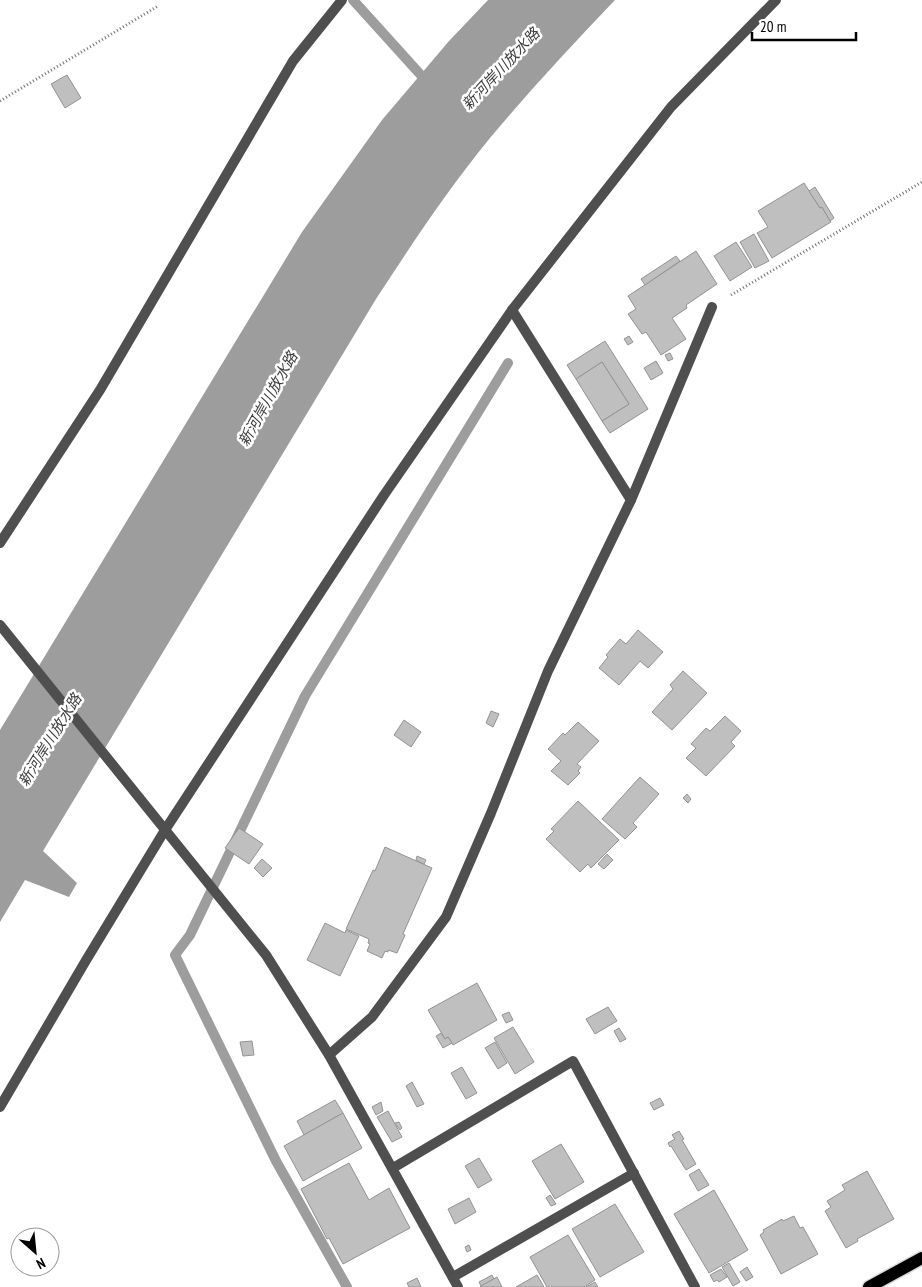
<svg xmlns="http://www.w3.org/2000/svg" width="922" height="1287" viewBox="0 0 922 1287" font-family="'PT Sans Narrow','Noto Sans JP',sans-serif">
<rect width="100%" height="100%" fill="#fff"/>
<!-- water -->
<path fill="#9d9d9d" d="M488 0H615C572 45 530 90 490 138 448 189 412 244 376 299L43 851 77 883 69 897 25 880 0 922V730L302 232 382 120 449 41Z"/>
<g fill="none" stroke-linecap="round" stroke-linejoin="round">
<!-- stream -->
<g stroke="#9d9d9d" stroke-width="10">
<path d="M353 0 429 84"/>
<path d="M347 1287 276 1161 175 955 190 935 305 696 508 363"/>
</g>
</g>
<!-- building -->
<g fill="#bfbfbf" stroke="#939393">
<path d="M67 75 81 98 65 108 51 84Z"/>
<path d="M804 183 820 208 822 207 831 222 772 258 757 233 768 227 758 211Z"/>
<path d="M815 187 834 218 830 221 822 207 820 208 809 191Z"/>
<path d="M754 234 769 261 755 268 740 242Z"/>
<path d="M736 242 752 267 730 281 714 256Z"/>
<path d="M696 251 717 284 686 305 687 308 672 318 686 339 661 355 646 332 642 334 628 314 636 309 628 296Z"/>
<path d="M676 256 680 261 645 285 641 279Z"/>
<path d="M629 336 633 342 628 345 624 339Z"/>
<path d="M605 341 648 409 610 433 602 421 629 404 602 362 576 379 567 365Z"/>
<path d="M670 353 673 359 668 361 665 355Z"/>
<path d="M656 361 663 373 651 380 644 368Z"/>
<path d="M602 362 629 404 602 421 576 379Z"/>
<path d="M638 630 663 652 648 668 640 661 619 685 599 668 608 657 606 655 620 639 626 644Z"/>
<path d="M683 671 707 693 672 730 652 712 673 689 670 685Z"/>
<path d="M491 711 499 714 493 727 486 723Z"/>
<path d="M725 716 741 731 731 742 735 746 706 776 686 758 696 748 691 744 706 728 710 731Z"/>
<path d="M404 720 421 732 411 747 394 735Z"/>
<path d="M578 722 599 741 577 764 581 767 578 771 580 773 568 785 551 771 561 761 548 749 563 733 565 735Z"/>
<path d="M640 777 659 794 633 823 637 827 625 839 602 819Z"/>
<path d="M687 794 691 799 688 803 683 798Z"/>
<path d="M578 801 619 840 591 868 588 864 580 872 546 839 554 831 551 829Z"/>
<path d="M239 828 263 844 249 864 225 848Z"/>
<path d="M385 847 432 868 403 934 405 935 397 953 388 950V952L385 951 382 958 367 951 370 944 368 943 369 939 346 929 373 870 375 871Z"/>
<path d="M607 854 613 860 604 869 598 864Z"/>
<path d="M417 856 426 860 424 864 416 860Z"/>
<path d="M262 859 272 868 263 877 254 868Z"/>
<path d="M325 923 345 933 346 930 359 936 340 976 307 960Z"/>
<path d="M477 983 497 1020 453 1045 448 1037 445 1039 428 1010Z"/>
<path d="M608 1007 617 1021 595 1034 586 1019Z"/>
<path d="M509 1012 513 1020 506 1023 502 1015Z"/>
<path d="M513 1027 534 1062 515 1074 494 1038Z"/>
<path d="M619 1028 626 1039 620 1042 614 1031Z"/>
<path d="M441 1033 445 1039 448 1037 452 1043 443 1048 436 1036Z"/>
<path d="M252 1041 254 1055 243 1056 240 1042Z"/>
<path d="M495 1042 507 1063 498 1069 485 1048Z"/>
<path d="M462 1067 477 1093 466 1099 451 1073Z"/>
<path d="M412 1082 424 1104 417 1107 406 1086Z"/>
<path d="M660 1098 664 1105 654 1110 650 1103Z"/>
<path d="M335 1100 343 1113 304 1135 297 1121Z"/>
<path d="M381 1102 383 1111 376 1115 372 1107Z"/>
<path d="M388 1111 402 1137 392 1142 377 1117Z"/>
<path d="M343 1113 362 1148 303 1181 284 1146Z"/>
<path d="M399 1122 402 1128 400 1130 395 1123Z"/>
<path d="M679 1131 684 1139 682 1140 696 1164 686 1170 671 1146 670 1147 668 1143 675 1139 672 1135Z"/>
<path d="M561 1144 584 1182 555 1199 532 1161Z"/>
<path d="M479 1158 492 1180 478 1188 465 1166Z"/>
<path d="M349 1163 369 1200 389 1188 410 1228 343 1264 329 1238 327 1239 301 1189Z"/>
<path d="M699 1169 709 1185 698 1191 689 1175Z"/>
<path d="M867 1171 894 1219 857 1239 858 1241 846 1248 825 1211 831 1207 827 1201 845 1190 842 1185Z"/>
<path d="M714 1190 748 1250 709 1273 674 1214Z"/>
<path d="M550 1195 556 1204 551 1206 546 1198Z"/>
<path d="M469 1198 476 1212 455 1224 448 1209Z"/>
<path d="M615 1204 644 1252 600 1277 572 1229Z"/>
<path d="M794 1216 800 1228 803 1227 818 1254 781 1274 760 1235 764 1232 763 1230 782 1219 783 1221Z"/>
<path d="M568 1235 595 1280 584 1287H547L530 1257Z"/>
<path d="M469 1245 471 1250 467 1252 465 1247Z"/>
<path d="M729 1263 740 1282 733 1286 722 1267Z"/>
<path d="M747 1267 753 1277 746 1281 740 1272Z"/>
<path d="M721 1269 727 1277 719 1282 717 1280 714 1282 710 1275Z"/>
<path d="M492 1275 494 1279 481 1286 479 1282Z"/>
<path d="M537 1275 544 1287H516Z"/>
<path d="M497 1277 502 1287H480L481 1286Z"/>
<path d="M417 1278 421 1287H409L407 1283Z"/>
<path d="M595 1282 598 1287H586Z"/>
</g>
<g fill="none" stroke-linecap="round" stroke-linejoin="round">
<!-- primary casing -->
<g stroke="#dbdbdb" stroke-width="15">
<path id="primary" d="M869 1287 922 1258"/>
</g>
<!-- path -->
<g stroke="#717171" stroke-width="3" stroke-dasharray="1 2.5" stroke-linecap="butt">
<path d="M0 101 158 6"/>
<path d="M731 295 922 182"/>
</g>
<!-- lane -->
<path stroke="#4f4f4f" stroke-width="10" d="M0 543 100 390 293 61 342 0"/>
<!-- street -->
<g stroke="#4f4f4f" stroke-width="10">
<path d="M512 310 631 500"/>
<path d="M0 625 266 955 329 1055 458 1287"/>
<path d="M329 1055 372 1017 446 917 491 813 548 671 631 500 712 307"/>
<path d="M0 1107 85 962 165 830 384 495 512 310 671 107 776 0"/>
<path d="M393 1168 573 1061 695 1287"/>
<path d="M453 1277 634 1173"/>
</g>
<!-- primary -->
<use href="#primary" stroke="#000" stroke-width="12"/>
</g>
<g text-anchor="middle" stroke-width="5" stroke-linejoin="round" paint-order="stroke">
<!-- water labels -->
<g font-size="15" font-style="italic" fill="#3e3e3e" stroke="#fff">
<text transform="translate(501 69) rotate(-47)" y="5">新河岸川放水路</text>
<text transform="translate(268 399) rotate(-61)" y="5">新河岸川放水路</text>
<text transform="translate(50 740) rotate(-58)" y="5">新河岸川放水路</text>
</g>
</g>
<!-- north arrow -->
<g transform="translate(35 1252) rotate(153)"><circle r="24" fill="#ffffff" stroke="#999999"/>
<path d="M0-4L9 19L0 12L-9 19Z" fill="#000000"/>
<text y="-8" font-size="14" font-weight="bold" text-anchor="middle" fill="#000000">N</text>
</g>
<!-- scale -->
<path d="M752 32v8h104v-8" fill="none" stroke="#000000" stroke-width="2.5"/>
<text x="760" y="32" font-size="15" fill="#000000" stroke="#ffffff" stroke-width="4" paint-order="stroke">20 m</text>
</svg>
